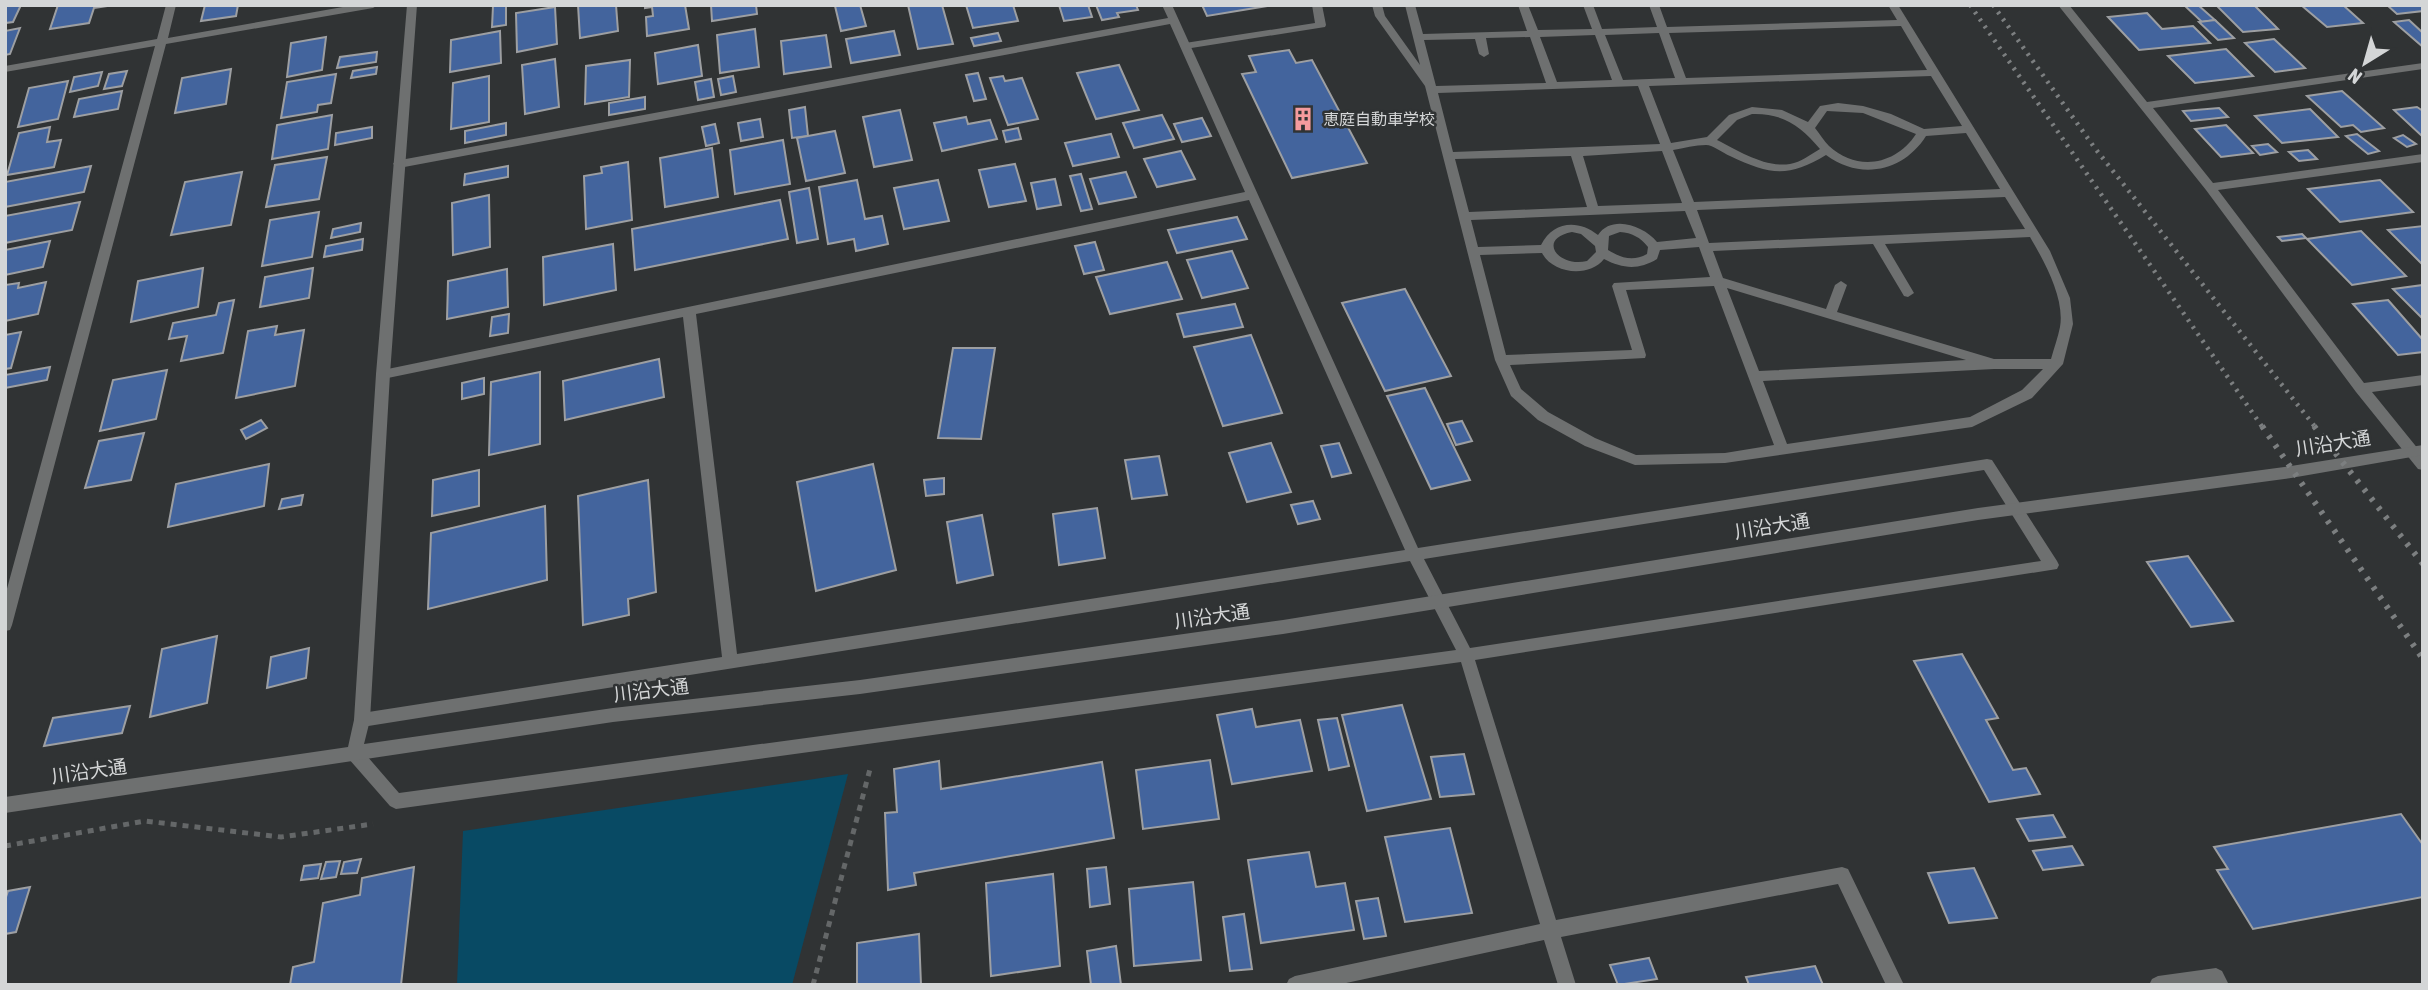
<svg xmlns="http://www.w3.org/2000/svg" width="2428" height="990" viewBox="0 0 2428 990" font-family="'Asap Condensed','Noto Sans JP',sans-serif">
<rect width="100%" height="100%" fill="#303334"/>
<!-- green -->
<path fill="#084a64" d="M848 774 792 985H457L463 831Z"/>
<!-- building -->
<g fill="#43649d" stroke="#9d9fa2" stroke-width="2">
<path d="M5 5H21L13 22 5 23Z"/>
<path d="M58 5H114L94 8 89 23 50 29Z"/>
<path d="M205 5H238L236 16 201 21Z"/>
<path d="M506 5V25L492 27 493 6Z"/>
<path d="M578 5H616L618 31 580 38Z"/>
<path d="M645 5H685L689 29 647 36 646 17 653 16 652 7 645 8Z"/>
<path d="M711 5H756L757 14 712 21Z"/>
<path d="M860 5 866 26 841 31 835 6Z"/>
<path d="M908 5H942L953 44 918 49Z"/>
<path d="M966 5H1013L1018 21 973 28Z"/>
<path d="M1059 5H1088L1092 17 1064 21Z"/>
<path d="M1096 5H1136L1138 10 1117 13 1119 17 1102 20Z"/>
<path d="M1202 5H1266L1267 6 1207 16Z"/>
<path d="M2184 5H2198L2215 20 2202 22Z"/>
<path d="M2254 5 2278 29 2243 32 2217 6Z"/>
<path d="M2301 5H2343L2363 23 2327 27Z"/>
<path d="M2387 5H2423V11L2397 14Z"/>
<path d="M555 7 557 44 517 52 516 13Z"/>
<path d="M2147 13 2162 29 2193 26 2210 43 2139 50 2108 17Z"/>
<path d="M2215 20 2234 38 2218 40 2199 22Z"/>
<path d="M2409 20 2423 33V47L2394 22Z"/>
<path d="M20 28 10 54 5 55V31Z"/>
<path d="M755 29 759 67 720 73 717 35Z"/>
<path d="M500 31 501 63 450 72 451 40Z"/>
<path d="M894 31 900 55 851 63 846 39Z"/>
<path d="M998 33 1001 41 974 46 971 38Z"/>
<path d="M826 35 831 67 784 74 781 41Z"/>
<path d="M326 37 322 70 287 77 291 43Z"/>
<path d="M2274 39 2305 68 2275 72 2245 43Z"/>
<path d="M698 45 702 76 658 84 655 53Z"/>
<path d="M2226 49 2253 76 2195 83 2168 56Z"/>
<path d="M1289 50 1296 63 1312 60 1367 163 1292 178 1242 74 1256 72 1249 56Z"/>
<path d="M377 52 376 62 337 68 340 57Z"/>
<path d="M555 59 559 107 525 114 522 65Z"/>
<path d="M630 60 629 97 585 104 586 66Z"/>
<path d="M1119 65 1139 110 1096 119 1077 73Z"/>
<path d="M377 67 376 74 351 78 353 71Z"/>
<path d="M231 69 226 104 175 113 182 78Z"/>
<path d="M127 71 122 86 104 89 109 74Z"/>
<path d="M102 72 98 86 70 92 74 77Z"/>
<path d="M978 73 986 99 974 101 966 75Z"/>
<path d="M336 74 331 103 318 105 317 112 281 118 287 82Z"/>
<path d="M489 76V122L451 129 453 83Z"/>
<path d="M733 76 736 92 721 95 718 79Z"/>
<path d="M1003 76 1005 81 1022 78 1038 119 1008 125 990 78Z"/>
<path d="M711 79 714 97 698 100 695 82Z"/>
<path d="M68 81 58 119 18 127 29 88Z"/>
<path d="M122 91 118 109 74 117 79 99Z"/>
<path d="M2342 91 2384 128 2361 132 2353 125 2341 127 2307 96Z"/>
<path d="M645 97V109L609 115V103Z"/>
<path d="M805 107 808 136 792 138 789 110Z"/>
<path d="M2417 107 2423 111V137L2394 110Z"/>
<path d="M2219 108 2228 117 2191 121 2183 111Z"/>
<path d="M2310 109 2338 137 2282 143 2255 116Z"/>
<path d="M900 110 912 160 874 167 863 117Z"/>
<path d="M332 115 328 149 272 159 277 125Z"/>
<path d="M1162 115 1174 139 1134 148 1123 123Z"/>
<path d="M966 117 968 124 990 120 997 139 942 151 934 123Z"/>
<path d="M1202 118 1211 136 1182 142 1174 124Z"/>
<path d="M760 119 763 137 741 141 738 123Z"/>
<path d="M506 123V135L465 143V131Z"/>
<path d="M715 124 719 143 706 146 702 127Z"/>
<path d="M2226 125 2253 153 2221 157 2195 129Z"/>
<path d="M50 127 47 142 61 140 54 167 7 175 19 133Z"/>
<path d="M372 127V138L335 145 336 133Z"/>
<path d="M1018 128 1021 139 1006 142 1003 131Z"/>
<path d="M835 131 845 173 806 181 797 138Z"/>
<path d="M1111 134 1119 157 1073 166 1065 143Z"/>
<path d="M2357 134 2379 151 2368 154 2346 136Z"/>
<path d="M2403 135 2416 144 2407 147 2394 138Z"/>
<path d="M783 140 790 184 735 194 730 150Z"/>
<path d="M2268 144 2277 152 2260 155 2252 146Z"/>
<path d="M712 148 718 197 665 207 660 158Z"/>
<path d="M2308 150 2317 159 2299 161 2289 152Z"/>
<path d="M1181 151 1195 179 1157 187 1144 159Z"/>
<path d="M327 157 319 199 266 207 275 165Z"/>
<path d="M628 162 632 220 586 229 584 176 602 173 601 167Z"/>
<path d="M1015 164 1026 201 989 207 979 170Z"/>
<path d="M91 166 84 192 5 207V182Z"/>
<path d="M508 166V177L464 185 465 174Z"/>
<path d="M242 172 231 225 171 235 185 182Z"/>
<path d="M1126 172 1136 197 1099 204 1090 179Z"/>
<path d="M1081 174 1092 209 1081 211 1070 176Z"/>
<path d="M1055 179 1061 205 1037 209 1031 183Z"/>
<path d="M857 180 865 219 882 216 888 244 856 251 854 239 828 244 819 187Z"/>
<path d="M938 180 949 221 904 229 894 188Z"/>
<path d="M2380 180 2413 212 2340 222 2308 189Z"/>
<path d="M809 188 818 239 797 243 789 192Z"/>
<path d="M489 195 490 247 453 255 452 203Z"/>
<path d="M780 200 788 239 635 270 632 229Z"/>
<path d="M80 202 72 230 5 243V216Z"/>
<path d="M319 212 312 257 262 266 270 220Z"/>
<path d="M1237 217 1247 239 1177 253 1168 230Z"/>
<path d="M361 223 360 232 331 238 333 229Z"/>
<path d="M2423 226V265L2388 230Z"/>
<path d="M2361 231 2406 276 2352 285 2307 239Z"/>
<path d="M2302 234 2306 238 2282 241 2278 237Z"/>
<path d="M363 239 362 250 324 257 326 246Z"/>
<path d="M50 241 43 267 5 275V250Z"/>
<path d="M1095 242 1104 270 1084 274 1075 246Z"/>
<path d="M613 244 616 290 544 305 543 257Z"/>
<path d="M1232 251 1248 288 1202 298 1187 260Z"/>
<path d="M1167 262 1182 299 1110 314 1096 277Z"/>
<path d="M203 268 198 307 131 322 138 281Z"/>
<path d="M313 268 309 298 260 307 265 277Z"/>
<path d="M507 269 508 307 447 319 448 281Z"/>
<path d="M46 282 38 314 5 321V285L19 283 18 288Z"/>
<path d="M2423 285V319L2393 289Z"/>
<path d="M1405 289 1451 376 1385 391 1342 303Z"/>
<path d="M234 300 223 353 181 361 187 336 169 339 173 323 216 315 219 303Z"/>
<path d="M2388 300 2423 340V352L2398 355 2353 304Z"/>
<path d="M1235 304 1243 327 1184 337 1177 314Z"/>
<path d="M509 314 508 333 490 336 492 317Z"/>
<path d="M277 326 275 335 304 330 295 386 236 398 248 331Z"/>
<path d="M21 332 11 368 5 369V335Z"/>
<path d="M1251 335 1282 413 1223 426 1194 347Z"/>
<path d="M953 348H995L981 439 938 438Z"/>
<path d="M659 359 664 397 565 420 563 381Z"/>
<path d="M50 367 47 380 5 388V375Z"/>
<path d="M167 370 156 419 100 431 113 380Z"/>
<path d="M540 372V444L489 455 491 382Z"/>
<path d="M484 378V394L462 399V383Z"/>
<path d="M1425 388 1470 480 1431 489 1387 396Z"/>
<path d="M261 420 267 428 246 439 241 430Z"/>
<path d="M1462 421 1472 441 1456 445 1447 424Z"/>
<path d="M144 433 131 480 85 488 99 441Z"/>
<path d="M1271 443 1291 492 1247 502 1229 453Z"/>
<path d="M1339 443 1351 473 1332 477 1321 446Z"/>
<path d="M1159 456 1167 495 1132 499 1125 460Z"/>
<path d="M269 464 264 506 168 527 176 484Z"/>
<path d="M873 464 896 570 816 591 797 482Z"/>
<path d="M479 470V506L432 516 433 480Z"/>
<path d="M944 478V494L926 496 924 480Z"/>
<path d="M648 480 656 592 628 599 629 615 583 625 578 496Z"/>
<path d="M303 495 301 505 279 509 282 499Z"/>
<path d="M1313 501 1320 519 1298 524 1291 505Z"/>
<path d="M545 506 547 580 428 609 431 533Z"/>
<path d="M1097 508 1105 558 1059 565 1053 514Z"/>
<path d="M982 515 993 575 957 583 947 522Z"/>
<path d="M2188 556 2233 621 2191 627 2147 562Z"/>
<path d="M217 636 207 703 150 717 162 649Z"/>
<path d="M309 648 306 678 267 688 271 657Z"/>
<path d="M1962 654 1998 718 1986 720 2013 770 2026 768 2040 794 1989 802 1914 661Z"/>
<path d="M1402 705 1431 799 1367 811 1342 715Z"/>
<path d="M130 706 122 733 44 746 53 718Z"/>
<path d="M1252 709 1256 727 1300 720 1312 771 1232 784 1217 715Z"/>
<path d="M1337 718 1349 766 1329 770 1318 720Z"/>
<path d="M1464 754 1474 794 1440 797 1431 757Z"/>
<path d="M1210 760 1219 819 1143 829 1136 770Z"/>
<path d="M939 761 941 789 1102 762 1114 838 914 873 916 885 888 890 885 813 897 812 894 769Z"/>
<path d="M2401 814 2423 845V897L2253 929 2217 870 2228 869 2214 847Z"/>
<path d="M2053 815 2065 837 2029 841 2017 819Z"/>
<path d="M1450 828 1472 913 1405 922 1385 837Z"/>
<path d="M2072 846 2083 865 2043 870 2033 851Z"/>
<path d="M1309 852 1316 887 1345 883 1354 930 1261 943 1248 860Z"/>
<path d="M361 859 357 873 341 874 344 862Z"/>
<path d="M340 861 336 877 321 879 326 862Z"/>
<path d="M321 864 318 878 301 880 304 866Z"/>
<path d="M414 867 401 985H290L293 967 314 962 323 903 360 895 362 878Z"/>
<path d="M1106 867 1110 904 1090 907 1087 869Z"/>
<path d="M1974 868 1997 918 1949 923 1928 873Z"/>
<path d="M1053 874 1060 966 991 976 986 883Z"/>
<path d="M1193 882 1201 960 1134 966 1129 889Z"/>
<path d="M30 887 16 932 5 934V900L8 891Z"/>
<path d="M1378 898 1386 936 1364 939 1356 901Z"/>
<path d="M1244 914 1252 969 1230 971 1223 917Z"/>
<path d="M919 934 921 985H857V943Z"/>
<path d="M1116 946 1121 985H1091L1087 951Z"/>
<path d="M1649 958 1657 979 1618 985 1610 965Z"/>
<path d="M1815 966 1823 985H1749L1746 977Z"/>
</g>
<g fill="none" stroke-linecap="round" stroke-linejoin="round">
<!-- path -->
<g stroke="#646768" stroke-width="5" stroke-dasharray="6 6" stroke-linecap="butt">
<path d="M5 846 145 821 281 837 373 824"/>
<path d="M813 985 870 769"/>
</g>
<!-- service -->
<g fill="#6e7070" fill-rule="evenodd">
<path d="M1312 5H1322L1326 25 1325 27 1185 49 1180 46 1185 43 1315 23Z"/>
<path d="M1372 5H1382L1385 16 1420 65 1405 5H1415L1423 34 1527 31 1518 5H1528L1538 30 1592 29 1583 5H1593L1602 29 1657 27 1649 5H1659L1667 27 1897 20 1888 5H1898L2050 251 2070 298 2073 324 2063 364 2032 398 1972 427 1725 463 1635 465 1585 446 1538 420 1511 396 1495 360 1425 86 1375 16ZM1901 26 1927 70 1686 78 1669 33ZM1659 33 1675 78 1623 80 1605 35ZM1595 35 1612 80 1557 82 1540 37ZM1530 37 1546 83 1436 86 1424 40 1475 39 1479 54 1484 57 1489 54 1486 38ZM1931 76 1962 126 1924 129 1891 114 1863 106 1838 103 1820 106 1808 122 1782 110 1752 107 1729 115 1707 137 1671 143 1649 86ZM1638 86 1660 144 1453 152 1438 93ZM1827 111 1863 113 1916 134C1896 165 1857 172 1829 146 1824 141 1820 134 1815 128ZM1752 114C1783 113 1801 126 1820 149 1810 155 1801 162 1790 164 1765 168 1739 151 1717 140L1737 120ZM1966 133 2000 189 1694 202 1673 150C1684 148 1695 145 1706 145 1713 145 1723 153 1730 156 1770 175 1788 178 1826 155 1861 181 1904 171 1926 136ZM1662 151 1682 203 1598 206 1583 156ZM1571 156 1587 207 1469 212 1455 159ZM2005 197 2025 229 1709 243 1697 210ZM1685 211 1696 238 1657 242C1644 226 1612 214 1598 235 1578 219 1553 221 1541 245L1478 247 1471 220ZM1572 232 1581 234 1595 246 1596 252 1587 261C1559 268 1536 239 1572 232ZM1620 232C1632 233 1640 237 1648 247L1647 254C1633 262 1621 258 1608 250L1609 236ZM2030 237C2044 261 2065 298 2060 327 2058 337 2054 348 2051 359H1994L1837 312 1847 285 1841 281 1835 285 1826 309 1723 278 1713 251 1873 244 1904 296 1908 297 1914 293 1885 244ZM1699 247 1710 277 1614 283 1612 286 1632 350 1506 355 1480 255 1542 253C1553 274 1589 278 1604 259 1623 269 1639 270 1657 259L1660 250ZM1714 286 1774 445 1725 453 1636 455 1595 438 1548 412 1521 389 1510 365 1645 358 1646 355 1626 290ZM1727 288 1966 360 1759 371ZM1994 369H2043L2022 390 1970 417 1787 444 1763 381Z"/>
</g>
<!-- minor -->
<g fill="#6e7070" fill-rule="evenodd">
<path d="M166 5H176L168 38 354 5H378L373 8 166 44 12 625 10 630 5 631V596L155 46 5 72V66L157 39Z"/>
<path d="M1162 5H1172L1418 548 1987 459 1992 460 2057 561 2059 565 2057 569 1475 660 1556 920 1842 867 1848 869 1904 985H1886L1838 884 1561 937 1576 985H1558L1544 940 1337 985H1286L1289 979 1295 976 1540 924 1461 662 396 809 390 806 348 758 346 753 348 748 354 746 360 748 399 793 1456 650 1410 561 362 727 356 725 354 720 356 715 362 713 722 657 683 317 383 379 376 374 378 371 1245 192 1170 24 399 168 393 164 395 161 1168 18ZM1249 200 1405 550 737 654 696 314ZM1984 470 2041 561 1470 648 1424 559Z"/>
<path d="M2058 5H2069L2147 102 2423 63V69L2153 108 2213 183 2423 154V162L2218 190 2364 383 2423 375V385L2372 392 2423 455V470L2418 469 2356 392 2206 190Z"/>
<path d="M2216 968 2222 971 2229 985H2149L2152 979 2158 976Z"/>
</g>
<!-- tertiary -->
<path fill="#6e7070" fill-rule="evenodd" d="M407 5H417L390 374 370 720 364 744 613 708 860 680 1283 620 1978 508 2291 466 2423 445V455L2291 478 1978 520 1283 634 860 694 613 722 5 813V797L348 747 354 720 376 374Z"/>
<!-- rail-far1 -->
<g stroke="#7c7f80" stroke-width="4.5" stroke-dasharray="2.5 6" stroke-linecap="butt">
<path d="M1970 5 2263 428"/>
<path d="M1993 5 2094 147 2316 428"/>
</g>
<!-- rail -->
<g stroke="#7c7f80" stroke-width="6" stroke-dasharray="3.5 8" stroke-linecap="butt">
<path d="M2262 426 2423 659"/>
<path d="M2314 426 2423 564"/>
</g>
</g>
<!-- icons -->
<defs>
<g id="building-bare" transform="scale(1.89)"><path d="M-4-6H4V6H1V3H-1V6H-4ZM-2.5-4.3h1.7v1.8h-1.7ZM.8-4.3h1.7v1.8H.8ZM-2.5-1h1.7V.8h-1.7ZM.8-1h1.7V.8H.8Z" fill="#f59b9e" stroke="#303334" stroke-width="2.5" paint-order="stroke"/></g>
</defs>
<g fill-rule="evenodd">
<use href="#building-bare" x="1303" y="119"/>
</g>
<g text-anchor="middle" stroke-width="5" stroke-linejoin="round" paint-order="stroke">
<!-- far-poi labels -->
<g font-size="16" fill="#d4d6d7" stroke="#303334" text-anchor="start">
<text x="1323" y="125">恵庭自動車学校</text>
</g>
<!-- street labels -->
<g font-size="19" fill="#d4d6d7" stroke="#303334">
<text transform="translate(2333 443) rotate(-9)" y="7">川沿大通</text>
<text transform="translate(1772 526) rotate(-9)" y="7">川沿大通</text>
<text transform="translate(1212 616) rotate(-8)" y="7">川沿大通</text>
<text transform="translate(651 690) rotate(-7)" y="7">川沿大通</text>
<text transform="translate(89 771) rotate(-8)" y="7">川沿大通</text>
</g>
</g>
<!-- border -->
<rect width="2428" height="990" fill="none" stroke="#d4d6d7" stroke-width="14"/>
<!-- north arrow -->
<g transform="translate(2365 63) rotate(217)" stroke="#303334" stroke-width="5" paint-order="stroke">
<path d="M0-5L12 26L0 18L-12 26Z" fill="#d4d6d7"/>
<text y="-10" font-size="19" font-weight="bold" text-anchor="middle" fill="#d4d6d7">N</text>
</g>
</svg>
